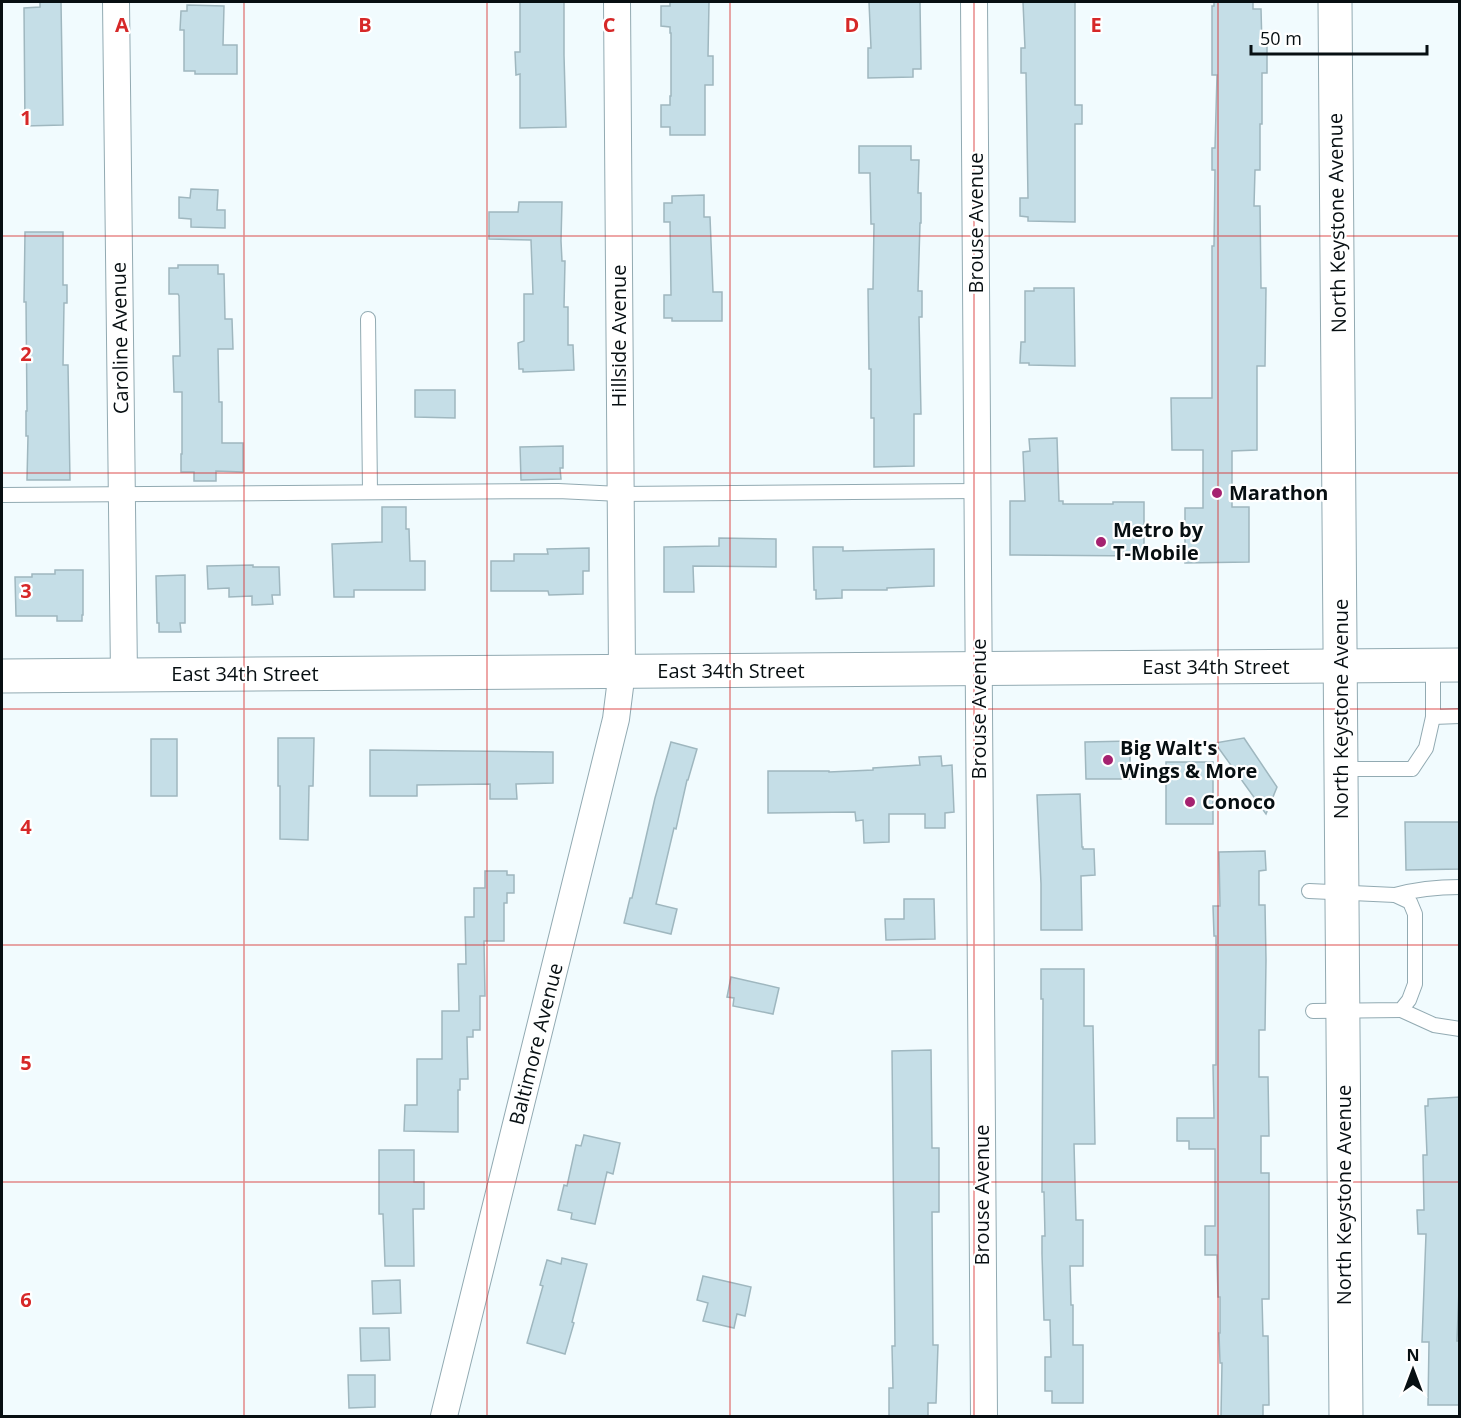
<svg xmlns="http://www.w3.org/2000/svg" width="1461" height="1418" viewBox="0 0 1461 1418" font-family="'Open Sans',sans-serif">
<rect width="100%" height="100%" fill="#f1fbfe"/>
<!-- building -->
<g fill="#c5dee7" stroke="#9fb7bf" stroke-width="1.5">
<path d="M40 2H61L63 125 25 126 24 8 40 7Z"/>
<path d="M520 2H564V55L566 127 520 128V74L516 75 515 52H520Z"/>
<path d="M670 2H709L708 56H713V85H705V135H670V127H661V105H670V96H671V33H670V27L661 26V6H670Z"/>
<path d="M869 2H920L921 69H913V77L868 78V48H871Z"/>
<path d="M1023 2H1075V105H1082V124H1075V222L1028 221V217L1020 216V198H1028L1026 73H1021V48H1025Z"/>
<path d="M1214 2H1253V9H1261L1262 46H1267V73H1262V124H1260V170H1255L1254 206H1260L1261 288H1266L1265 366H1257V450L1232 451V507H1249V562L1185 563V508H1203V450H1172L1171 398H1212V246H1214L1215 170H1212V148H1215L1217 75H1212V6H1214Z"/>
<path d="M187 5 224 6 223 45H237V74H195V71H184V30H180L181 11H187Z"/>
<path d="M859 146H911V160H919L918 193H921V223H920L918 291H922V317H919L921 414H914V466L874 467V418H871V369H869L868 289H873L874 224H871L870 173H859Z"/>
<path d="M191 189 218 190 217 210H225V228L191 227V219L179 218V197L190 198Z"/>
<path d="M704 195V217H710L713 292H722V321H672V318H664V295H671L670 222H664V203H672V196Z"/>
<path d="M519 202H562L561 241 562 261H565L564 307H568V345H573L574 370 523 372V369H519L518 343 524 341V294H533L531 240 489 239V212H518Z"/>
<path d="M25 232H63V285H67V303H64L63 365H68L70 480H27L28 436H26V411H27L26 302H24Z"/>
<path d="M178 265H218V274H224L225 319H232L233 349H218L219 402H222V443H243V472L216 471V481H194V472H181V454H182V392H174L173 356H180L179 296 178 294H169V268H178Z"/>
<path d="M1034 288H1074L1075 366 1029 365V363H1020L1021 342H1025V291H1034Z"/>
<path d="M415 390H455V418L415 417Z"/>
<path d="M1057 438 1059 501H1063V504H1113V502H1144V556L1010 555V501H1025L1023 452 1030 451 1029 439Z"/>
<path d="M563 446V468H560L561 479 521 480 520 447Z"/>
<path d="M382 507H406V529H409L410 561H425V590H354V597H334L332 544 382 542Z"/>
<path d="M719 538 776 539V567L693 566 694 592H664V547L719 546Z"/>
<path d="M813 547H843V551L934 549V586L887 588V590H842V598L816 599V590H814Z"/>
<path d="M589 548V571H583V594L549 595 548 591H491V561H514V554H548L547 549Z"/>
<path d="M253 565V567H279L280 595H272L273 604 252 605V596L229 597V588L208 589 207 566Z"/>
<path d="M55 570H83V615H82V621H57V616H16L15 577H32V574H55Z"/>
<path d="M185 575V623H180L181 632H159V623H157L156 576Z"/>
<path d="M278 738H314L313 786H309L308 840 280 839V786H278Z"/>
<path d="M1244 738 1277 787 1266 814 1215 743Z"/>
<rect x="151" y="739" width="26" height="57"/>
<path d="M1130 741V779H1086L1085 742Z"/>
<path d="M671 742 697 749 688 780H687L676 829 674 828 656 904 677 909 671 934 624 923 630 898H632L655 798Z"/>
<path d="M370 750 553 752V783L516 784 517 799H490V784L417 785V796H370Z"/>
<path d="M941 756 942 766 952 765 954 812 945 813V828H925V814H889V842L864 843 863 820 856 821 855 812 768 813V771H829V772L873 770V768L920 765 919 757Z"/>
<rect x="1166" y="762" width="47" height="62"/>
<path d="M1080 794 1082 847H1083V849H1094L1095 875 1081 876 1082 930H1041V884L1037 795Z"/>
<path d="M1405 822H1460V869L1406 870Z"/>
<path d="M1265 851 1266 870 1259 871V905H1265L1266 960 1265 1030H1259V1077H1268L1269 1136H1261V1173H1269V1299H1262L1263 1336H1268L1269 1405H1263V1416H1221L1222 1363H1220L1219 1333H1220V1297H1218L1217 1255H1205V1226H1215V1149H1189V1141H1177V1118H1214L1213 1065H1216V936H1214L1213 906H1220L1219 852Z"/>
<path d="M485 871H507V875H514V893H507V903H504V941H484L485 996H480V1030H473V1037H467L468 1079H460V1090H458V1132L404 1131 405 1105H417V1059H442V1011H459L458 964H466L465 917H474V888H485Z"/>
<path d="M904 899H934L935 939 886 940 885 919H904Z"/>
<path d="M1041 969H1084V1026H1093L1095 1144H1074L1076 1220H1083V1266H1070L1071 1305H1073V1345H1083V1403H1052V1391H1045V1357H1051L1050 1320H1044L1042 1254V1236H1045L1044 1192H1042L1043 999H1041Z"/>
<path d="M731 977 779 988 773 1014 733 1006 734 998 727 997Z"/>
<path d="M931 1050 932 1148H939V1212H932L933 1345H938L936 1403H928V1416H889V1388H893L892 1346H895L892 1051Z"/>
<path d="M1460 1097V1264L1457 1341H1460V1405H1428L1429 1342H1422L1426 1234H1418L1417 1210H1424L1423 1155H1427L1425 1106H1428V1099Z"/>
<path d="M584 1135 620 1143 613 1174 607 1172 595 1224 571 1219 572 1213 558 1210 564 1185 567 1186 576 1145 581 1146Z"/>
<path d="M379 1150H414V1182H424V1209H413L414 1266H385L383 1214H379Z"/>
<path d="M562 1258 587 1264 572 1322 574 1323 565 1354 527 1343 543 1286 540 1285 547 1260 561 1264Z"/>
<path d="M703 1276 751 1287 745 1316 737 1314 734 1328 703 1321 708 1303 697 1300Z"/>
<path d="M400 1280 401 1313 373 1314 372 1281Z"/>
<path d="M360 1328H389L390 1360 361 1361Z"/>
<path d="M348 1375H375V1407L349 1408Z"/>
</g>
<g fill="none" stroke-linecap="round" stroke-linejoin="round">
<!-- service casing -->
<g stroke="#92aab2" stroke-width="16">
<g id="service">
<path d="M368 319 370 492"/>
<path d="M2 495 558 491 620 494 977 491"/>
<path d="M1433 717 1460 716"/>
<path d="M1341 769H1412L1426 748 1433 717V665"/>
<path d="M1309 891 1395 895 1410 902 1415 914V984L1409 1000 1401 1010 1313 1011"/>
<path d="M1395 895C1417 889 1437 887 1460 887"/>
<path d="M1401 1010 1434 1025 1460 1029"/>
</g>
</g>
<!-- minor casing -->
<g stroke="#92aab2" stroke-width="28">
<g id="minor">
<path d="M116 2 124 675"/>
<path d="M974 2 984 1416"/>
<path d="M444 1416 616 719 622 671 617 2"/>
</g>
</g>
<!-- secondary casing -->
<g stroke="#92aab2" stroke-width="35">
<path id="secondary" d="M2 676 1460 665"/>
</g>
<!-- primary casing -->
<g stroke="#92aab2" stroke-width="35">
<path id="primary" d="M1335 2 1346 1416"/>
</g>
<!-- service -->
<use href="#service" stroke="#fff" stroke-width="14"/>
<!-- minor -->
<use href="#minor" stroke="#fff" stroke-width="26"/>
<!-- secondary -->
<use href="#secondary" stroke="#fff" stroke-width="33"/>
<!-- primary -->
<use href="#primary" stroke="#fff" stroke-width="33"/>
</g>
<!-- grid -->
<path fill="none" stroke="#d62828" stroke-width="1.5" stroke-opacity="0.55" d="M244 2V1416M487 2V1416M730 2V1416M974 2V1416M1218 2V1416M2 236H1460M2 473H1460M2 709H1460M2 945H1460M2 1182H1460"/>
<!-- markers -->
<g fill="#a52270" stroke="#fff" stroke-width="2">
<circle cx="1217" cy="493" r="6"/>
<circle cx="1101" cy="542" r="6"/>
<circle cx="1108" cy="760" r="6"/>
<circle cx="1190" cy="802" r="6"/>
</g>
<g text-anchor="middle" stroke-width="4.5" stroke-linejoin="round" paint-order="stroke">
<!-- street labels -->
<g font-size="20" fill="#070f12" stroke="#fff">
<text transform="translate(976 223) rotate(-90)" y="7">Brouse Avenue</text>
<text transform="translate(1337 223) rotate(-91)" y="7">North Keystone Avenue</text>
<text transform="translate(619 336) rotate(-90)" y="7">Hillside Avenue</text>
<text transform="translate(120 338) rotate(-91)" y="7">Caroline Avenue</text>
<text x="1216" y="674">East 34th Street</text>
<text x="731" y="678">East 34th Street</text>
<text x="245" y="681">East 34th Street</text>
<text transform="translate(979 709) rotate(-90)" y="7">Brouse Avenue</text>
<text transform="translate(1341 709) rotate(-90)" y="7">North Keystone Avenue</text>
<text transform="translate(536 1044) rotate(-76)" y="7">Baltimore Avenue</text>
<text transform="translate(982 1195) rotate(-90)" y="7">Brouse Avenue</text>
<text transform="translate(1344 1195) rotate(-90)" y="7">North Keystone Avenue</text>
</g>
<!-- poi labels -->
<g font-size="20" font-weight="bold" fill="#070f12" stroke="#fff" text-anchor="start">
<text x="1229" y="500">Marathon</text>
<text x="1113" y="537">Metro by<tspan x="1113" dy="23">T-Mobile</tspan></text>
<text x="1120" y="755">Big Walt's<tspan x="1120" dy="23">Wings &amp; More</tspan></text>
<text x="1202" y="809">Conoco</text>
</g>
</g>
<g font-size="20" text-anchor="middle" font-weight="bold" fill="#d62828" stroke="#fff" stroke-width="4.5" stroke-linejoin="round" paint-order="stroke">
<text x="122" y="32">A</text>
<text x="365" y="32">B</text>
<text x="609" y="32">C</text>
<text x="852" y="32">D</text>
<text x="1096" y="32">E</text>
<text x="26" y="125">1</text>
<text x="26" y="361">2</text>
<text x="26" y="598">3</text>
<text x="26" y="834">4</text>
<text x="26" y="1070">5</text>
<text x="26" y="1307">6</text>
</g>
<!-- border -->
<rect width="1461" height="1418" fill="none" stroke="#070f12" stroke-width="6"/>
<!-- north arrow -->
<g transform="translate(1413 1370)" stroke="#ffffff" stroke-width="4.5" paint-order="stroke">
<path d="M0-4.5L10 22L0 15L-10 22Z" fill="#070f12"/>
<text y="-9" font-size="16" font-weight="bold" text-anchor="middle" fill="#070f12">N</text>
</g>
<!-- scale -->
<path d="M1251 45v9h176v-9" fill="none" stroke="#070f12" stroke-width="3"/>
<text x="1260" y="45" font-size="18" fill="#070f12" stroke="#ffffff" stroke-width="4.5" paint-order="stroke">50 m</text>
</svg>
